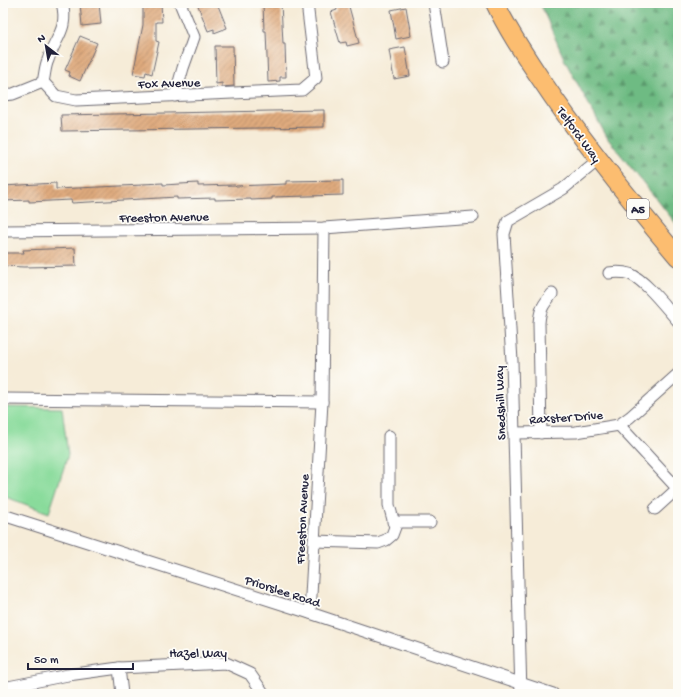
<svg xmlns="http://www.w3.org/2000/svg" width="681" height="697" viewBox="0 0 681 697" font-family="'Gochi Hand',sans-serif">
<defs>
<pattern id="forest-firs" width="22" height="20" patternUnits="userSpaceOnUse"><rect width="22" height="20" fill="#6ebb83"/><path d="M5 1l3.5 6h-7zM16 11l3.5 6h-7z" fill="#5a986c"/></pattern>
<pattern id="building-hatch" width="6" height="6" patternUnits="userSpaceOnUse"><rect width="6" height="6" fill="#dfaa7e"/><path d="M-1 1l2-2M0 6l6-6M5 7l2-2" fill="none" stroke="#b48a68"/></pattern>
</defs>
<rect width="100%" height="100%" fill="#fdfcf7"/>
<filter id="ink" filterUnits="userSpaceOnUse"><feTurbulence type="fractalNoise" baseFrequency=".025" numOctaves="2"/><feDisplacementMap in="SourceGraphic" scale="8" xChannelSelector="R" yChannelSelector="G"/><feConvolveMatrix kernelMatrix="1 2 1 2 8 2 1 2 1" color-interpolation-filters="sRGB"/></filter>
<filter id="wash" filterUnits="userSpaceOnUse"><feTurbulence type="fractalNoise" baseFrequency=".012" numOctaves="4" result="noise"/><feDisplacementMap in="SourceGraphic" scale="16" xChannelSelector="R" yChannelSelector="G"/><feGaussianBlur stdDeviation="0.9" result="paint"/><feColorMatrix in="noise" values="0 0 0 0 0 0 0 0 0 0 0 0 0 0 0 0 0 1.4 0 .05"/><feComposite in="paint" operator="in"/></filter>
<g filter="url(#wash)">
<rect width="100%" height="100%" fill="#f6ecd8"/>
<!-- forest -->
<path fill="url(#forest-firs)" stroke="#486e5f" d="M540 3H678V226L608 139 565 61Z"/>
<!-- park -->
<path fill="#89db9b" stroke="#567e6b" d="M3 407 62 408 68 455 49 513 3 496Z"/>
<g id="blocks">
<!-- building -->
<g fill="url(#building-hatch)">
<path d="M80 3H99L101 24 82 26Z"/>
<path d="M143 3H161L162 22H156V41L159 42 152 74 146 72 145 76 133 74 143 25Z"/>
<path d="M197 3H217L227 28 214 33V29L208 31Z"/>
<path d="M263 3H281L283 44H285L286 77H280V81L268 82 266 31H264Z"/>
<path d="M348 3 359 43 347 46 346 42 340 43 331 12 337 10 336 6Z"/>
<path d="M406 7 411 36 396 39 391 10Z"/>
<path d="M80 36 97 43 80 81 69 76 70 72 65 70Z"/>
<path d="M215 46H233L234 86 222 87V83L216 84Z"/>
<path d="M405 47 410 76 394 79 389 50Z"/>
<path d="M324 110V127L62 131 61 115Z"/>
<path d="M343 180V195L272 197V199L251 200V199L215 200V198L177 199V197L72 203 71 200 29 202V200L3 201V186L56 183V189L142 185V184L163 183V185L198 183V186L235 185 236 186 286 184V181Z"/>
<path d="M75 248 76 266 24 267 3 266V253H24L23 250Z"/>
</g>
</g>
</g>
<g filter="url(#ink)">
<use href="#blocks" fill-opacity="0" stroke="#6c6972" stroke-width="1"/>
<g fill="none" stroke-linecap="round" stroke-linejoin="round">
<!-- minor casing -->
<g stroke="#6c6972" stroke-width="13">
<g id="minor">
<path d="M434 3 443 62"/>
<path d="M43 82 56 96 76 100 302 90 316 78 307 3"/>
<path d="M3 95 13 94 43 82C45 74 45 66 48 60 55 38 69 29 62 3"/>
<path d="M175 96 183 68 194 37 180 3"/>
<path d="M3 231 324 228 473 217"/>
<path d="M609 273C616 272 623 272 630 274 646 281 666 308 678 321"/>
<path d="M3 399 322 402"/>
<path d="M619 425 678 489"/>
<path d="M514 433 576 432 619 425 630 417 678 374"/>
<path d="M541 433 539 323C540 309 543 305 552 294"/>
<path d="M655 509 677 489"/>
<path d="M3 515 310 613 553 694"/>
<path d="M393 522H430"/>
<path d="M314 541 378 543 386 540 392 535 395 527 389 505V436"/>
<path d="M310 613 322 402 324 228"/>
<path d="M3 688 68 675 119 668"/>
<path d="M122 694 119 668 226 663 250 674 264 694"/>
<path d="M521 694 512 361 504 234 508 221 563 189 598 160"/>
</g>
</g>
<!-- primary casing -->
<g stroke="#6c6972" stroke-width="20">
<path id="primary" d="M495 3C507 29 524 54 540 78 582 141 629 199 678 257"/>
</g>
<!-- minor -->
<use href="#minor" stroke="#fff" stroke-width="11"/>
<!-- primary -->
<use href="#primary" stroke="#fcbd6f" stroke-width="18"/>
</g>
</g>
<g text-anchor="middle" stroke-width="3.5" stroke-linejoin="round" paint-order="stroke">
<!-- shield labels -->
<rect fill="#fdfcf7" stroke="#646373" stroke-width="1" x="627" y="199" width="22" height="20" rx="3"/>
<g font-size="12" font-weight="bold" fill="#22223b">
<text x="638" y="213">A5</text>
</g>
<!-- street labels -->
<g font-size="13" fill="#22223b" stroke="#fdfcf7">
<text transform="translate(169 82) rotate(-2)" y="5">Fox Avenue</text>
<text transform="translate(580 134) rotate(54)" y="5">Telford Way</text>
<text transform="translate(164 216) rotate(-1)" y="5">Freeston Avenue</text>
<text transform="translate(499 403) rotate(-92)" y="5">Snedshill Way</text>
<text transform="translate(566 416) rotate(-4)" y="5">Raxster Drive</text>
<text transform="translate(301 519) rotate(-87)" y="5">Freeston Avenue</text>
<text transform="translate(283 590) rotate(18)" y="5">Priorslee Road</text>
<text x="198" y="657">Hazel Way</text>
</g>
</g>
<!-- margin -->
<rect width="681" height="697" fill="none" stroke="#fdfcf7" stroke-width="16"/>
<!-- north arrow -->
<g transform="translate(46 46) rotate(329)" stroke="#fdfcf7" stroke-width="3" paint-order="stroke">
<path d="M0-3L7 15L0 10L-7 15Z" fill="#22223b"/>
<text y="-6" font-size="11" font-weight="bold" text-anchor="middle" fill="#22223b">N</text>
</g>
<!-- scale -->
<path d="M28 663v6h105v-6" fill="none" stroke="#22223b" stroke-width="2"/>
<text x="34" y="663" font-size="12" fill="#22223b" stroke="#fdfcf7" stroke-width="3" paint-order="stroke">50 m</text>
</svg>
